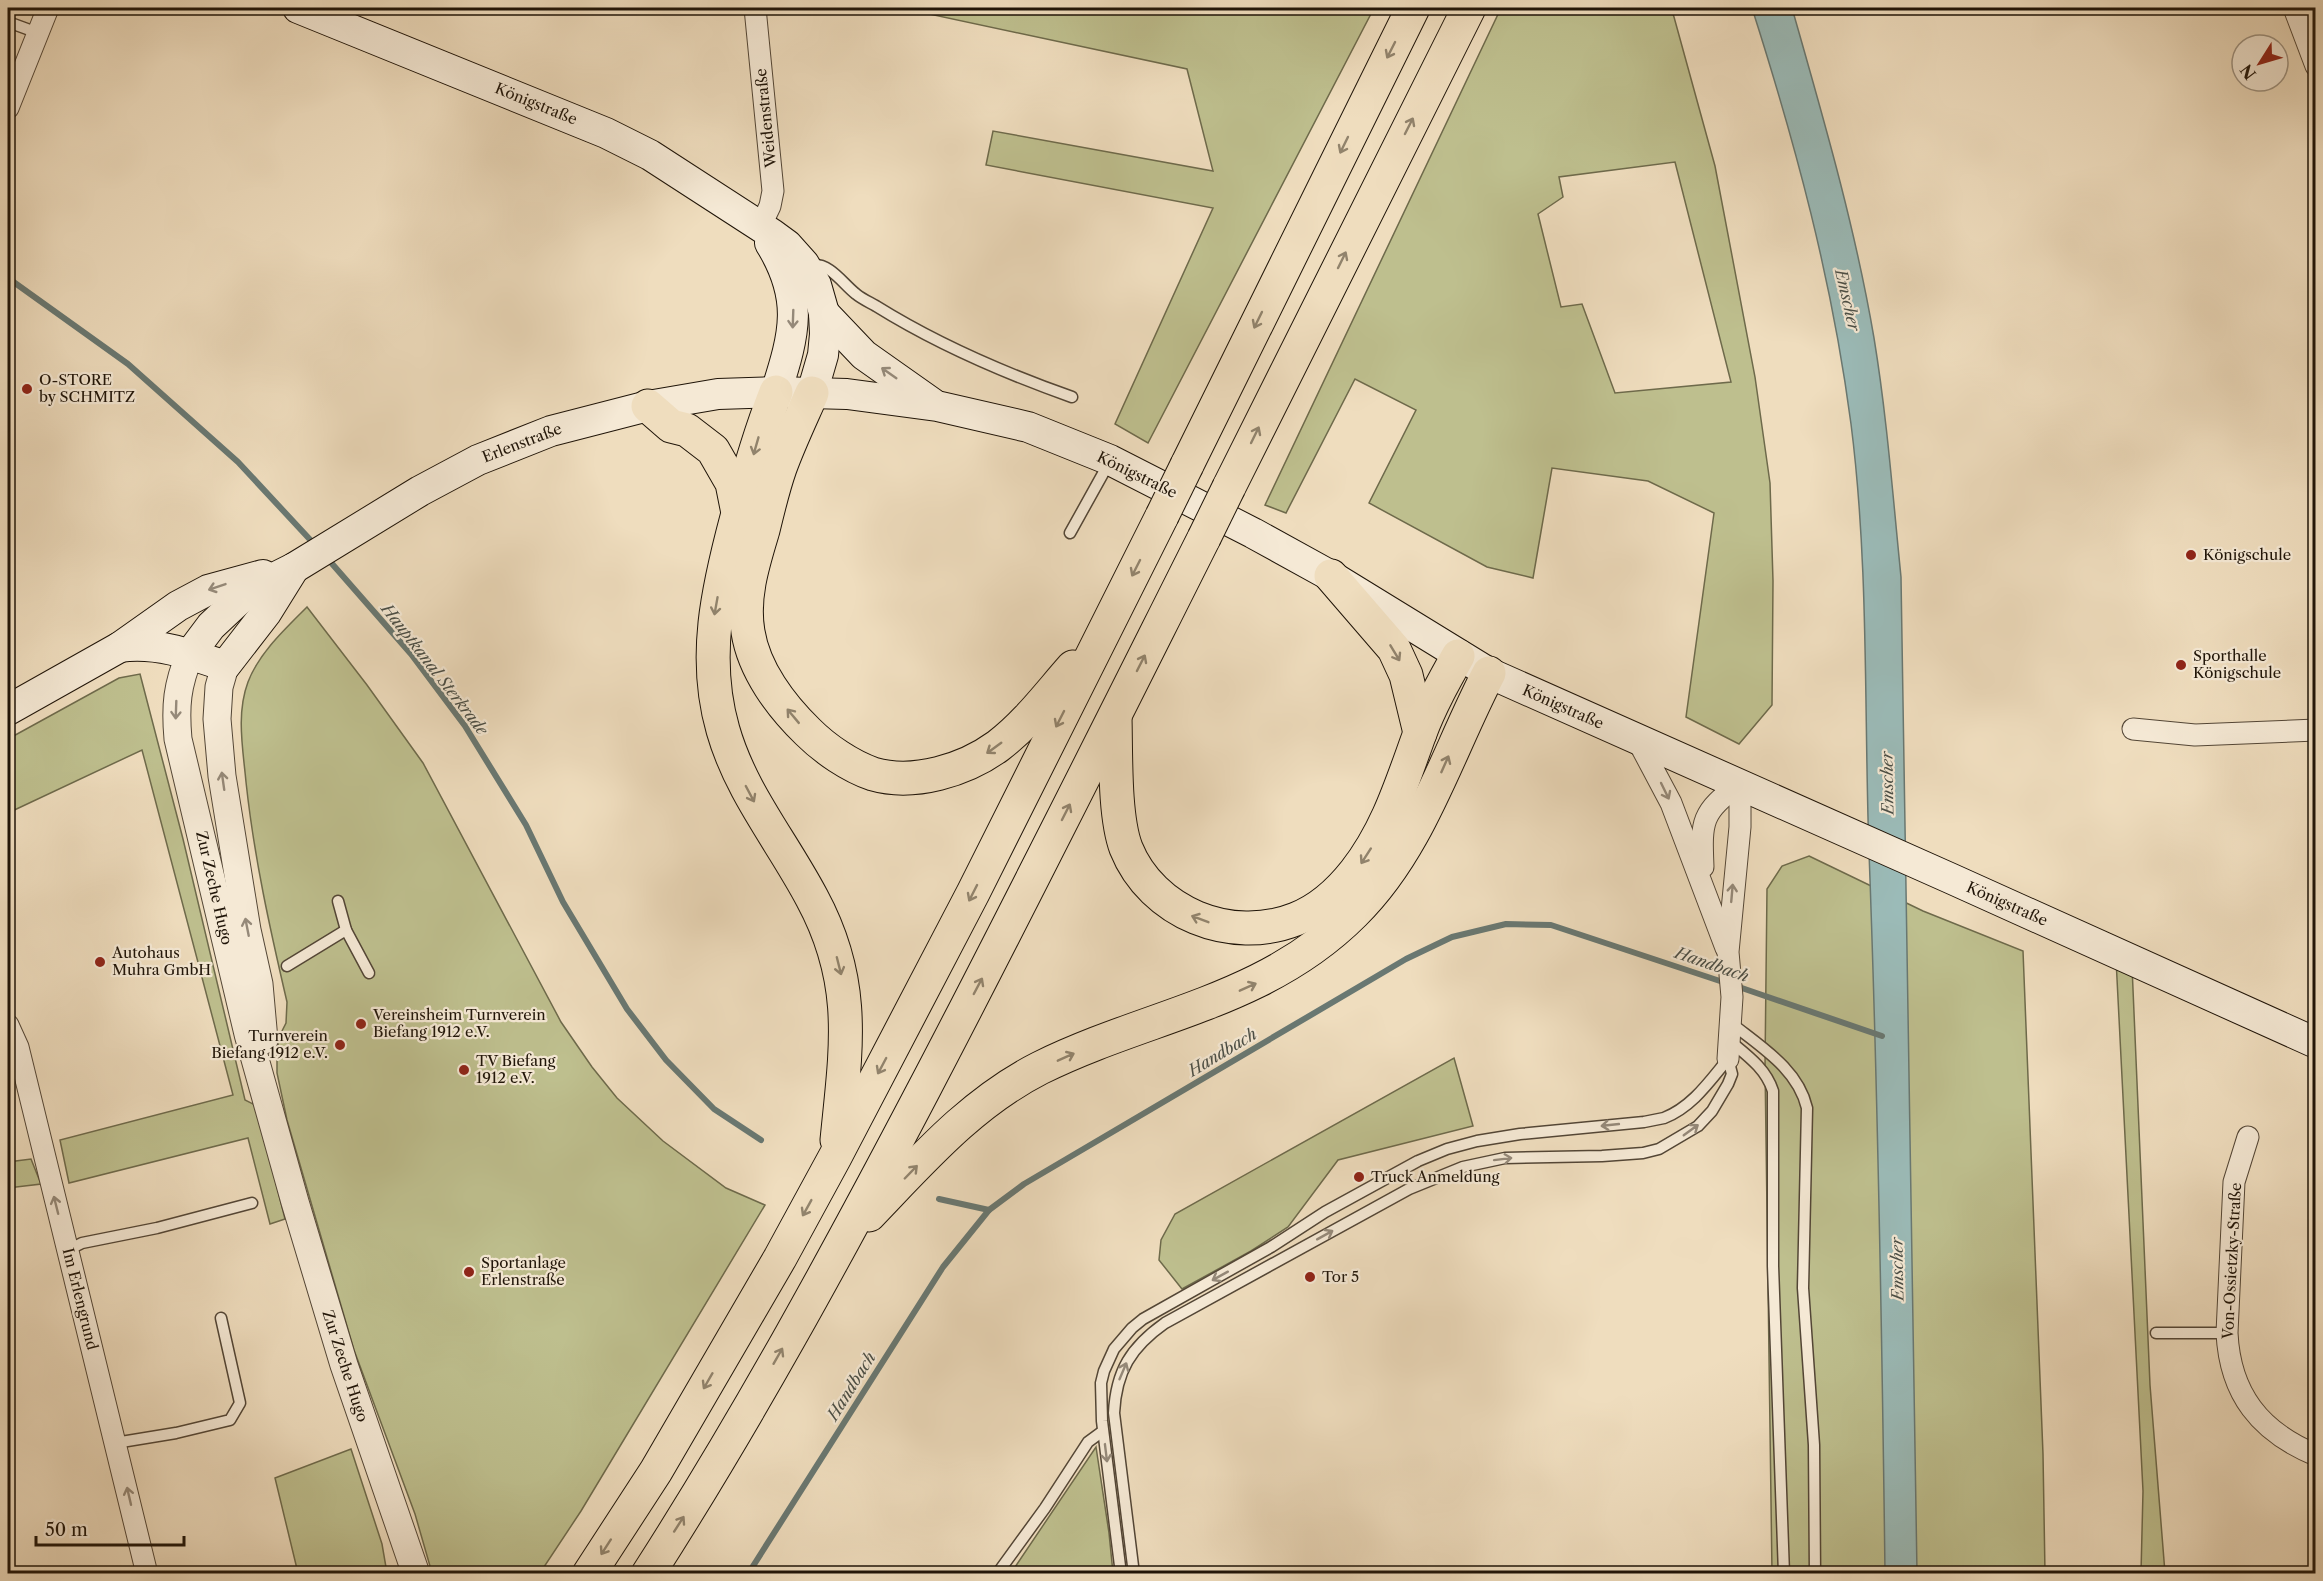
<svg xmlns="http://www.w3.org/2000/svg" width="2323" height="1581" viewBox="0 0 2323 1581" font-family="'Libre Caslon Text',serif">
<rect width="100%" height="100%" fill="#efddbe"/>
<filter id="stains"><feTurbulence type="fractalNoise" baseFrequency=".00333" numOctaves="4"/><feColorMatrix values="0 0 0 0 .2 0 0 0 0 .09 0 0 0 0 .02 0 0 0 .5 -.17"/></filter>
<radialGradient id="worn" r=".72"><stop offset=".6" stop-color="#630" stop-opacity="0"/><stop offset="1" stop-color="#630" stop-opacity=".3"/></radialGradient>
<!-- green -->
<g fill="#bebf8e" stroke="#6e6a4b" stroke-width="1.5" fill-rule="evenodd">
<path d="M929 8H1374L1148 443 1115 424 1213 208 986 165 993 131 1213 171 1187 69 929 14Z"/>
<path d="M1501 8H1671L1674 17 1715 166 1755 377 1770 483 1773 581 1772 705 1739 744 1686 717 1714 513 1648 481 1552 468 1533 578 1487 567 1369 503 1416 410 1355 379 1286 513 1265 505ZM1675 162 1731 382 1615 393 1582 304 1561 307 1538 214 1563 197 1559 177Z"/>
<path d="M307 607 367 685 423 763 561 1022 592 1067 617 1098 663 1141 726 1188 765 1205 581 1511 540 1573H432L415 1514 354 1350 287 1120 277 1073V1050L280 1035 286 1023 287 1002C270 929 254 857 246 782 243 749 236 714 248 682 259 653 285 629 307 607Z"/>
<path d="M140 674 183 839 245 1100 257 1106 285 1219 270 1224 248 1138 69 1183 60 1140 233 1095 142 750 8 813V739L119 678Z"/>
<path d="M1809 856 1923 911 2023 951 2043 1454 2045 1573H1772L1765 1066 1767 889 1782 866Z"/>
<path d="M2116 959 2132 966 2150 1385 2165 1573H2141L2143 1491Z"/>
<path d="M1454 1058 1473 1126 1338 1160 1288 1227 1251 1251 1182 1289 1159 1260 1161 1240 1175 1214Z"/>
<path d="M31 1159 41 1184 8 1188V1162Z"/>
<path d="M1096 1447 1109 1533 1113 1573H1011Z"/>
<path d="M351 1449 382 1544 387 1573H298L275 1478Z"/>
</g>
<!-- water -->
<path fill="#9bbbb8" stroke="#697872" stroke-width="1.5" d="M1752 8H1792C1823 117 1855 226 1874 338 1887 417 1893 498 1901 577L1917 1573H1885C1882 1333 1878 1092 1869 852 1864 709 1869 565 1851 424 1832 279 1796 146 1752 8Z"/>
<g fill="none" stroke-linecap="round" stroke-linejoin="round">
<!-- stream -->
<g stroke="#697872" stroke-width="6">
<path d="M8 278 128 364 238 462 316 546"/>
<path d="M327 558 411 654 465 726 526 825 563 902 627 1009 666 1060 714 1109 761 1140"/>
<path d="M1736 986 1882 1036"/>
<path d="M939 1199 989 1210"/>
<path d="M748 1574 943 1267 989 1210 1024 1184 1406 959 1452 937 1506 924 1551 925 1726 983"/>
</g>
<!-- service casing -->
<g stroke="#534636" stroke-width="13">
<g id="service">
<path d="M8 22 38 33"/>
<path d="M812 265C830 263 843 284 856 294 862 299 869 302 876 306 937 344 1004 373 1072 397"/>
<path d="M1070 533 1110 461"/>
<path d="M338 901 346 930 369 973"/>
<path d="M287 966 346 930"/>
<path d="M1731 1023C1761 1047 1798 1069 1807 1108L1803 1288 1814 1445 1815 1574"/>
<path d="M1731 1042C1748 1056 1766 1069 1773 1091V1266L1784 1574"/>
<path d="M68 1250 82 1243 157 1228 252 1203"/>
<path d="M2156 1333H2227"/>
<path d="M115 1443 176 1433 230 1420 240 1403 221 1318"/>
<path d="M997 1574 1045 1508 1088 1442 1103 1431"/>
<path d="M1121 1574 1102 1421 1101 1383 1104 1371 1114 1349 1132 1328 1143 1319 1271 1247 1325 1212 1418 1161 1447 1149 1477 1141 1520 1134 1644 1122 1664 1118C1692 1107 1709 1082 1728 1059"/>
<path d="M1134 1574 1114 1413C1116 1371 1131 1347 1165 1323L1409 1189 1463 1167 1505 1158 1602 1156 1643 1153 1659 1149 1698 1126 1712 1111 1728 1084 1732 1074 1728 1059"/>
</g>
</g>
<!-- minor casing -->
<g stroke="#534636" stroke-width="23">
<g id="minor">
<path d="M755 8 773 191 770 206 760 227"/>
<path d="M2294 8 2316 66"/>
<path d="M8 108 48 8"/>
<path d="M2133 729 2195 735 2316 730"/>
<path d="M1637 739 1671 803 1726 948"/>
<path d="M1703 867C1701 821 1701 812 1740 784"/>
<path d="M8 1025 18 1047 147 1574"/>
<path d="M1728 1059 1732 997 1728 952 1740 827V784"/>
<path d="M2248 1137 2234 1182 2227 1333C2230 1394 2260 1432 2316 1455"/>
</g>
</g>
<!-- tertiary casing -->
<g stroke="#534636" stroke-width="29">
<g id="tertiary">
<path d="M190 654C177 685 175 706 178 739L248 1034 295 1202 344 1365 416 1574"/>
<path d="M225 666 219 687 217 719 222 776 247 930 259 984 264 1040"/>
</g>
</g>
<!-- secondary casing -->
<g stroke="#1f1408" stroke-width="32">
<g id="secondary">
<path d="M298 8 606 133 650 155 772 234 787 245 804 264 816 285 824 313 825 334 823 355 812 393"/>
<path d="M770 243C804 298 795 333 776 392"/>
<path d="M824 313 864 355 932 403"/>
<path d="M120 647C157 642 190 654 225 666L266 613 294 568"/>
<path d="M190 654 211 626 243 596 262 584 294 568 420 491 478 460 551 431 648 406 718 394 776 392 847 394 937 406 1028 427 1110 460 1253 533 1331 576 1489 673 1952 879 2316 1043"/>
<path d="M8 710 120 647 178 606 208 590 263 575"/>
</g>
</g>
<!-- motorway casing -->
<g stroke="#1f1408" stroke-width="35">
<g id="motorway">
<path d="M776 392C760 433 748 474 737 517 718 588 702 658 723 730 741 793 782 841 812 898 858 983 846 1049 837 1140"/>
<path d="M812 393C801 418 789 443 780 468 773 488 768 509 763 530 753 563 742 597 748 632 754 670 781 706 808 732 825 749 850 766 873 774 914 786 965 770 998 746 1027 724 1049 694 1073 667"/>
<path d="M648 406 671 426 687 430 713 450 732 483 738 513"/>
<path d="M1187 465 1413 8"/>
<path d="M1229 487 1469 8"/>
<path d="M1331 576 1394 649 1406 675 1420 733"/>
<path d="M1115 717C1116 754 1114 816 1126 848 1152 913 1231 945 1296 919 1319 910 1340 891 1355 872 1388 830 1402 782 1420 733 1430 706 1444 681 1458 656"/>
<path d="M869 1215C922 1160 971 1103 1040 1068 1149 1014 1264 1003 1354 913 1420 848 1447 753 1489 673"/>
<path d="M589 1574 656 1471 780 1258 835 1157 973 893 1162 516"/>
<path d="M648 1574C748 1418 837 1255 923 1091 1019 908 1111 723 1204 538"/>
</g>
</g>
<!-- service -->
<use href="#service" stroke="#f5e9d5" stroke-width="10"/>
<!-- minor -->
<use href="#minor" stroke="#f5e9d5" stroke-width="21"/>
<!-- tertiary -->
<use href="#tertiary" stroke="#f5e9d5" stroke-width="27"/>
<!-- secondary -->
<use href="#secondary" stroke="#f5e9d5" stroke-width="30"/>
<!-- motorway -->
<use href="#motorway" stroke="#efddbe" stroke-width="33"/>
<!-- motorway-bridge casing -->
<g stroke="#1f1408" stroke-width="35" stroke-linecap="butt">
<g id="motorway-bridge">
<path d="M1162 516 1187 465"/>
<path d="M1204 538 1229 487"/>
</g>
</g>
<!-- motorway-bridge -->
<use href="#motorway-bridge" stroke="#efddbe" stroke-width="33"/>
</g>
<!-- one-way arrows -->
<defs><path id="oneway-shaft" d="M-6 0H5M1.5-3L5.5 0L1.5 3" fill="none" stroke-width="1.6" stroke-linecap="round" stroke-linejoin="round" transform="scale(1.5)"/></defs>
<g stroke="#91836c">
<use href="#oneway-shaft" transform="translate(1391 50) rotate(117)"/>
<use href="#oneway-shaft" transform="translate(1409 126) rotate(-63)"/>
<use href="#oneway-shaft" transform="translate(1344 145) rotate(116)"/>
<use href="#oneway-shaft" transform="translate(1342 260) rotate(-64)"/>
<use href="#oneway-shaft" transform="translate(1258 320) rotate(116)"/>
<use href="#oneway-shaft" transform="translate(1255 435) rotate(-64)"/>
<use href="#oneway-shaft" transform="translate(756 446) rotate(106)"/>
<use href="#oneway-shaft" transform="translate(1136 568) rotate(117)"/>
<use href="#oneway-shaft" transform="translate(716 606) rotate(100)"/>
<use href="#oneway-shaft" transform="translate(1395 653) rotate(59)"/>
<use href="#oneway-shaft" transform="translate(1141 663) rotate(-63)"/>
<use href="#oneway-shaft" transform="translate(793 716) rotate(-130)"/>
<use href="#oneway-shaft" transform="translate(1060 719) rotate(117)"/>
<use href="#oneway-shaft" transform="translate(994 748) rotate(144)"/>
<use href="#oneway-shaft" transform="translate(1445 764) rotate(-66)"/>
<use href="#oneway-shaft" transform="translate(750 794) rotate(62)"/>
<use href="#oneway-shaft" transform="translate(1066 812) rotate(-63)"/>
<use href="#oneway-shaft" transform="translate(1366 856) rotate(123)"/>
<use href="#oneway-shaft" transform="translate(973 893) rotate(117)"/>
<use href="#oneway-shaft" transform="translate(1200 919) rotate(-159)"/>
<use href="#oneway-shaft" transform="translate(839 966) rotate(76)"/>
<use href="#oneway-shaft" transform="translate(978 986) rotate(-62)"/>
<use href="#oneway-shaft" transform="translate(1248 987) rotate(-24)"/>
<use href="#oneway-shaft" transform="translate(1066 1057) rotate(-24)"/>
<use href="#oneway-shaft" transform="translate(882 1066) rotate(118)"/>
<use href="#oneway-shaft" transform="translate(911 1172) rotate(-46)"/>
<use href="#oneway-shaft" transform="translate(807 1208) rotate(119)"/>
<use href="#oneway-shaft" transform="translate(778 1356) rotate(-60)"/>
<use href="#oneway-shaft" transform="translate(708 1381) rotate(120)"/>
<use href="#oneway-shaft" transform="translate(679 1524) rotate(-57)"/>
<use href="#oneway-shaft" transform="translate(606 1547) rotate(123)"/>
</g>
<g stroke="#958979">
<use href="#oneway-shaft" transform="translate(793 319) rotate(92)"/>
<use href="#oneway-shaft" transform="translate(889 373) rotate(-145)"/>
<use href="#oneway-shaft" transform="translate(217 587) rotate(161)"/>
<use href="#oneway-shaft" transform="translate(176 710) rotate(92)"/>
<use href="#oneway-shaft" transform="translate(223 781) rotate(-98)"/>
<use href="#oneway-shaft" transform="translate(1665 791) rotate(64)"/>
<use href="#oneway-shaft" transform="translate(1732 893) rotate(-85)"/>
<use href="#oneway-shaft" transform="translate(247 927) rotate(-101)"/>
<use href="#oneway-shaft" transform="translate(1610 1125) rotate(174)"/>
<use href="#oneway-shaft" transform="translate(1691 1130) rotate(-36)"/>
<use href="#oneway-shaft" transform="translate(1503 1159) rotate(-7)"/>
<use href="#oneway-shaft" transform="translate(56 1205) rotate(-104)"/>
<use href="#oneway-shaft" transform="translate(1325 1235) rotate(-29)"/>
<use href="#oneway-shaft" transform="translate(1220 1276) rotate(151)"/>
<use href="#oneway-shaft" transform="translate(1123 1371) rotate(-67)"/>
<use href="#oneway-shaft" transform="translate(1106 1453) rotate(83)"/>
<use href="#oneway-shaft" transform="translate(129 1496) rotate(-103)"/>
</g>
<!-- markers -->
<g fill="#8f2418" stroke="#f5e9d5" stroke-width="2">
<circle cx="27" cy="389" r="6"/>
<circle cx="2191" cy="555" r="6"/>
<circle cx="2181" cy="665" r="6"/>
<circle cx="100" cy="962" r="6"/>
<circle cx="361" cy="1024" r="6"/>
<circle cx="340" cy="1045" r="6"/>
<circle cx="464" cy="1070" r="6"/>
<circle cx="1359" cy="1177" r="6"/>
<circle cx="469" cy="1272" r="6"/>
<circle cx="1310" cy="1277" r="6"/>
</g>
<g text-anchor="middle" stroke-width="4.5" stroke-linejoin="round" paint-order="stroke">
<!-- street labels -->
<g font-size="15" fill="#1f1408" stroke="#f5e9d5">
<text transform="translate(536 104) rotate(22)" y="5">Königstraße</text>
<text transform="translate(766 118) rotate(-96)" y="5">Weidenstraße</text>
<text transform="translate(522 443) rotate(-21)" y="5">Erlenstraße</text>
<text transform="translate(1137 475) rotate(26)" y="5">Königstraße</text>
<text transform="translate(1563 707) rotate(24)" y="5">Königstraße</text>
<text transform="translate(214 888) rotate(77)" y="5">Zur Zeche Hugo</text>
<text transform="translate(2007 904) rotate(24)" y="5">Königstraße</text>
<text transform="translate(2232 1261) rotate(-87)" y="5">Von-Ossietzky-Straße</text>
<text transform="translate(80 1299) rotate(76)" y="5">Im Erlengrund</text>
<text transform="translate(345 1366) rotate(72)" y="5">Zur Zeche Hugo</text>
</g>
<!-- poi labels -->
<g font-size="15" fill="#1f1408" stroke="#f5e9d5" text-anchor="start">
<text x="39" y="385">O-STORE<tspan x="39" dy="17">by SCHMITZ</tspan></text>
<text x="2203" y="560">Königschule</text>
<text x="2193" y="661">Sporthalle<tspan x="2193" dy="17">Königschule</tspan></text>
<text x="112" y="958">Autohaus<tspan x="112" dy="17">Muhra GmbH</tspan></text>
<text x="373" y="1020">Vereinsheim Turnverein<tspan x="373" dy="17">Biefang 1912 e.V.</tspan></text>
<text x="328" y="1041" text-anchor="end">Turnverein<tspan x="328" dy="17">Biefang 1912 e.V.</tspan></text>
<text x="476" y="1066">TV Biefang<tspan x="476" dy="17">1912 e.V.</tspan></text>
<text x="1371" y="1182">Truck Anmeldung</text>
<text x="481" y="1268">Sportanlage<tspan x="481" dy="17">Erlenstraße</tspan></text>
<text x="1322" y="1282">Tor 5</text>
</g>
<!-- water labels -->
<g font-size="16" font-style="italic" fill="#4a4e46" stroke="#f5e9d5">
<text transform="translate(1848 300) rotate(77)" y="6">Emscher</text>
<text transform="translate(435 669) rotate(52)" y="6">Hauptkanal Sterkrade</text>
<text transform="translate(1887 783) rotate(-91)" y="6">Emscher</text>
<text transform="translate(1712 964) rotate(19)" y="6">Handbach</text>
<text transform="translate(1222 1052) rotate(-31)" y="6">Handbach</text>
<text transform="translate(1897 1269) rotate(-91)" y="6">Emscher</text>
<text transform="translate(851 1386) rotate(-58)" y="6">Handbach</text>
</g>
</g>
<!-- margin -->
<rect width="2323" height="1581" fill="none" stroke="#efddbe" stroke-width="30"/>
<rect x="9" y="9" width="2305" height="1563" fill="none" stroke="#1f1408" stroke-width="3"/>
<rect x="15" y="15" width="2293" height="1551" fill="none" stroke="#1f1408" stroke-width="1.5"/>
<!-- north arrow -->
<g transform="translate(2260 63) rotate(233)"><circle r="28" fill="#f5e9d5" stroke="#9f9483" stroke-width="1.5"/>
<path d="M0-4.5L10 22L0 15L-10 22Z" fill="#8f2418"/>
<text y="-9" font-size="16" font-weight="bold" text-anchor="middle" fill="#1f1408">N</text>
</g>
<!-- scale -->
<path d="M36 1536v9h148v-9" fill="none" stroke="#1f1408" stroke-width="3"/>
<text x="45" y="1536" font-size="18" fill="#1f1408" stroke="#f5e9d5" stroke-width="4.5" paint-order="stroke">50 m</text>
<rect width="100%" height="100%" filter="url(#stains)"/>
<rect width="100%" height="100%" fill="url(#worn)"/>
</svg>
